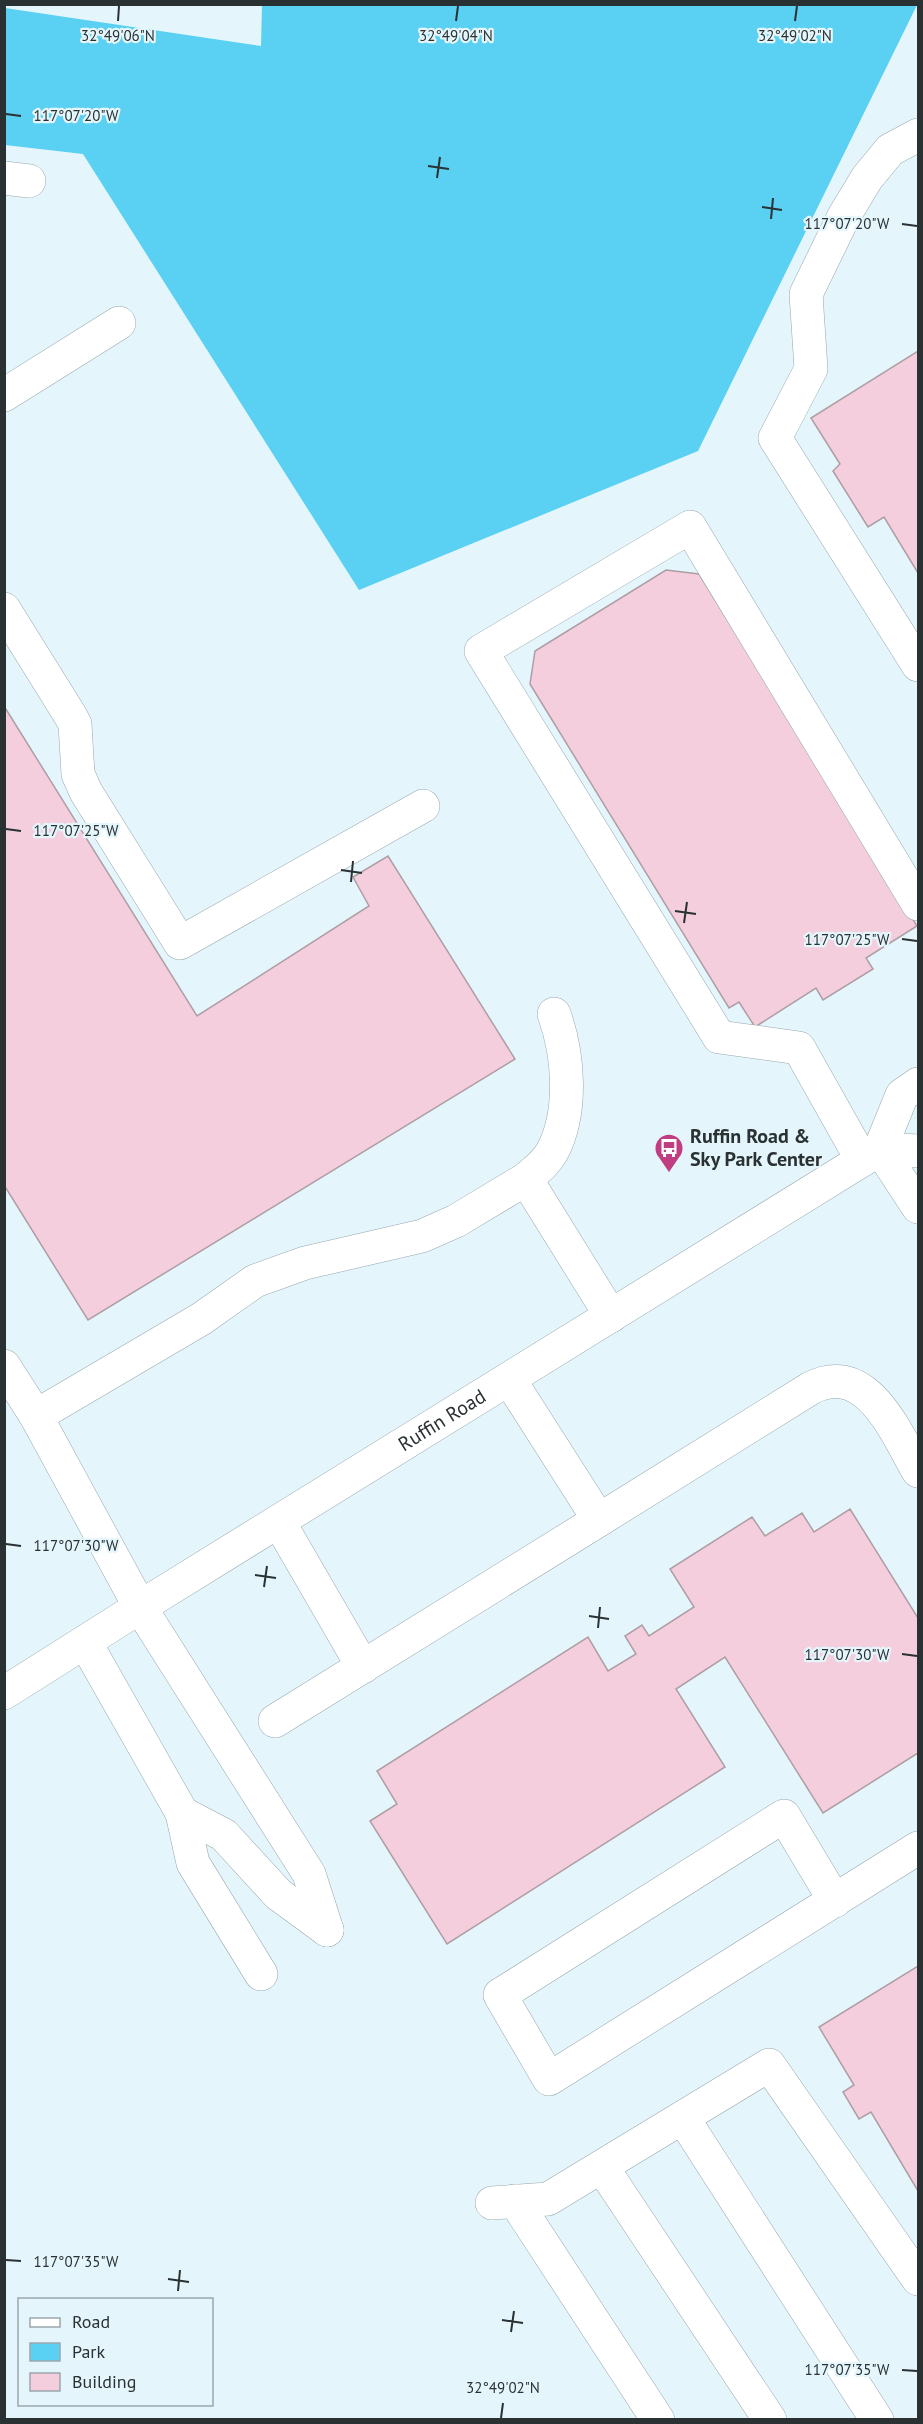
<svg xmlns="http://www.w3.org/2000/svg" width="923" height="2424" viewBox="0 0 923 2424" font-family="'PT Sans',sans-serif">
<rect width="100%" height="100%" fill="#e4f6fc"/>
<!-- green -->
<path fill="#5ad0f2" d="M262 5V4L917 5 698 451 359 590 83 154 5 145V8L261 46Z"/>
<!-- building -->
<g fill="#f5cede" stroke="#ae9ea4" stroke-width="1.5">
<path d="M918 351V573L884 517 868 527 833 471 840 464 811 418Z"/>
<path d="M666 570 699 574 917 926 866 958 873 969 823 1000 816 988 755 1027 739 1002 729 1008 530 684 535 651Z"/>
<path d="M4 706 197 1016 369 906 353 877 388 856 515 1059 88 1320 4 1185Z"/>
<path d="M850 1509 918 1618V1753L823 1813 725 1657 676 1689 725 1767 447 1944 370 1821 397 1804 377 1771 588 1637 608 1671 636 1654 625 1636 642 1625 649 1636 694 1607 670 1569 752 1517 765 1536 802 1513 814 1532Z"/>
<path d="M918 1966V2191L871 2112 859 2119 843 2092 854 2085 819 2027Z"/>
</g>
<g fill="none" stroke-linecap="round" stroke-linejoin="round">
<!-- minor casing -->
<g stroke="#97a8ad" stroke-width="34">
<g id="minor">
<path d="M918 135 890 150 867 178 844 216 806 294 811 369 775 438 918 665"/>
<path d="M4 178 29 181"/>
<path d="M4 395 119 323"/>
<path d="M4 609 70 715 75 724 78 774 86 792 180 943 423 806"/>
<path d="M554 1014C569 1055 573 1113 552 1152 546 1163 535 1171 526 1179L611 1316"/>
<path d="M880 1149 918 1207"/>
<path d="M862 1160 799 1048 719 1037 481 651 690 527 918 904"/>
<path d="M4 1366 36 1416"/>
<path d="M509 1379 599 1520 811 1388C867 1359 896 1433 918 1471"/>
<path d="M279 1522 363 1667"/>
<path d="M85 1642 182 1813 193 1863 261 1974"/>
<path d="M275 1721 599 1520"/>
<path d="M182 1813 224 1835 278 1894 327 1930"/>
<path d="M835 1901 784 1816 500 1995 549 2079 918 1848"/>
<path d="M327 1930 309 1874 140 1607 36 1416 201 1319 255 1281 305 1263 422 1236 456 1221 526 1179"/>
<path d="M683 2118 877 2420"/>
<path d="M602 2167 770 2420"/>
<path d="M515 2201 658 2420"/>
<path d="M492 2203 548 2199 769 2065 918 2279"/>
</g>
</g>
<!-- major casing -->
<g stroke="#97a8ad" stroke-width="34">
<g id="major">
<path d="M880 1149 902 1095 918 1084"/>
<path id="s1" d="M4 1693 140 1607 880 1149 918 1151"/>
</g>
</g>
<!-- minor -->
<use href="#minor" stroke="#fff" stroke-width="33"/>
<!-- major -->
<use href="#major" stroke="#fff" stroke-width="33"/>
</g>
<!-- ticks -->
<path fill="none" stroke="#2a3133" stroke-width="2" d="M118 21 119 6M456 21 458 6M795 21 797 6M6 114 21 116M428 166 449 169M437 178 440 157M762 207 782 210M771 219 773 198M902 224 917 226M6 829 21 831M341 870 362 873M351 882 353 861M675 911 696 914M684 923 687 902M902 939 917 941M6 1544 21 1546M255 1575 276 1578M264 1587 267 1566M589 1616 609 1619M598 1628 600 1607M902 1654 917 1656M6 2260 21 2261M168 2279 189 2282M178 2291 180 2270M502 2320 523 2323M511 2332 514 2311M902 2370 917 2371M501 2418 503 2403"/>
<!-- icons -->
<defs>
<g id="bus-pin" transform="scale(1.5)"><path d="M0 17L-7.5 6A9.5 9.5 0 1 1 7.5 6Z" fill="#c13d82" stroke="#e4f6fc"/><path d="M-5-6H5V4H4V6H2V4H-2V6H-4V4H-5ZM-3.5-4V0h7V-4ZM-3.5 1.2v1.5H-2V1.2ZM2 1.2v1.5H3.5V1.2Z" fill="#fff"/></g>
</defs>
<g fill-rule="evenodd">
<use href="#bus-pin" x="669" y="1148"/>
</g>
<g text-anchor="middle" stroke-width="4.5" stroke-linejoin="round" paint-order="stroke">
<!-- poi labels -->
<g font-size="20" font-weight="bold" fill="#2a3133" stroke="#e4f6fc" text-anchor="start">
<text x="690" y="1143">Ruffin Road &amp;<tspan x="690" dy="23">Sky Park Center</tspan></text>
</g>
<!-- street labels -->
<g font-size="20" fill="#2a3133" stroke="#e4f6fc">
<text dy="7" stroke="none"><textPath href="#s1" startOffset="516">Ruffin Road</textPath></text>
</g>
</g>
<g font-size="15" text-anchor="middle" fill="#2a3133" stroke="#e4f6fc" stroke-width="4.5" stroke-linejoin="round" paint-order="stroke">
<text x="118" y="41">32°49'06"N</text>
<text x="456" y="41">32°49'04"N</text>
<text x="795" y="41">32°49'02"N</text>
<text x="76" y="121">117°07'20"W</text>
<text x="847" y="229">117°07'20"W</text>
<text x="76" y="836">117°07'25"W</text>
<text x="847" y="945">117°07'25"W</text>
<text x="76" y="1551">117°07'30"W</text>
<text x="847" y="1660">117°07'30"W</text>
<text x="76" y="2267">117°07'35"W</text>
<text x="847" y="2375">117°07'35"W</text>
<text x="503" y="2393">32°49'02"N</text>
</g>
<!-- border -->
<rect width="923" height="2424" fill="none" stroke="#2a3133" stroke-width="12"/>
<!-- legend -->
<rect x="18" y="2298" width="195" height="108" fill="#e4f6fc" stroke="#9aa7ac" stroke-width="1.5"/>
<rect x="30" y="2318" width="30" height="9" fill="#ffffff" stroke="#9aa7ac" stroke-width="1.5"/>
<text x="72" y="2328" font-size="18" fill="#2a3133">Road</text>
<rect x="30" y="2343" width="30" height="18" fill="#5ad0f2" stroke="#9aa7ac" stroke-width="1.5"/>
<text x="72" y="2358" font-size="18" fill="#2a3133">Park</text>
<rect x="30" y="2373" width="30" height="18" fill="#f5cede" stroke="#9aa7ac" stroke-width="1.5"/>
<text x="72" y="2388" font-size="18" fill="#2a3133">Building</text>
</svg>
